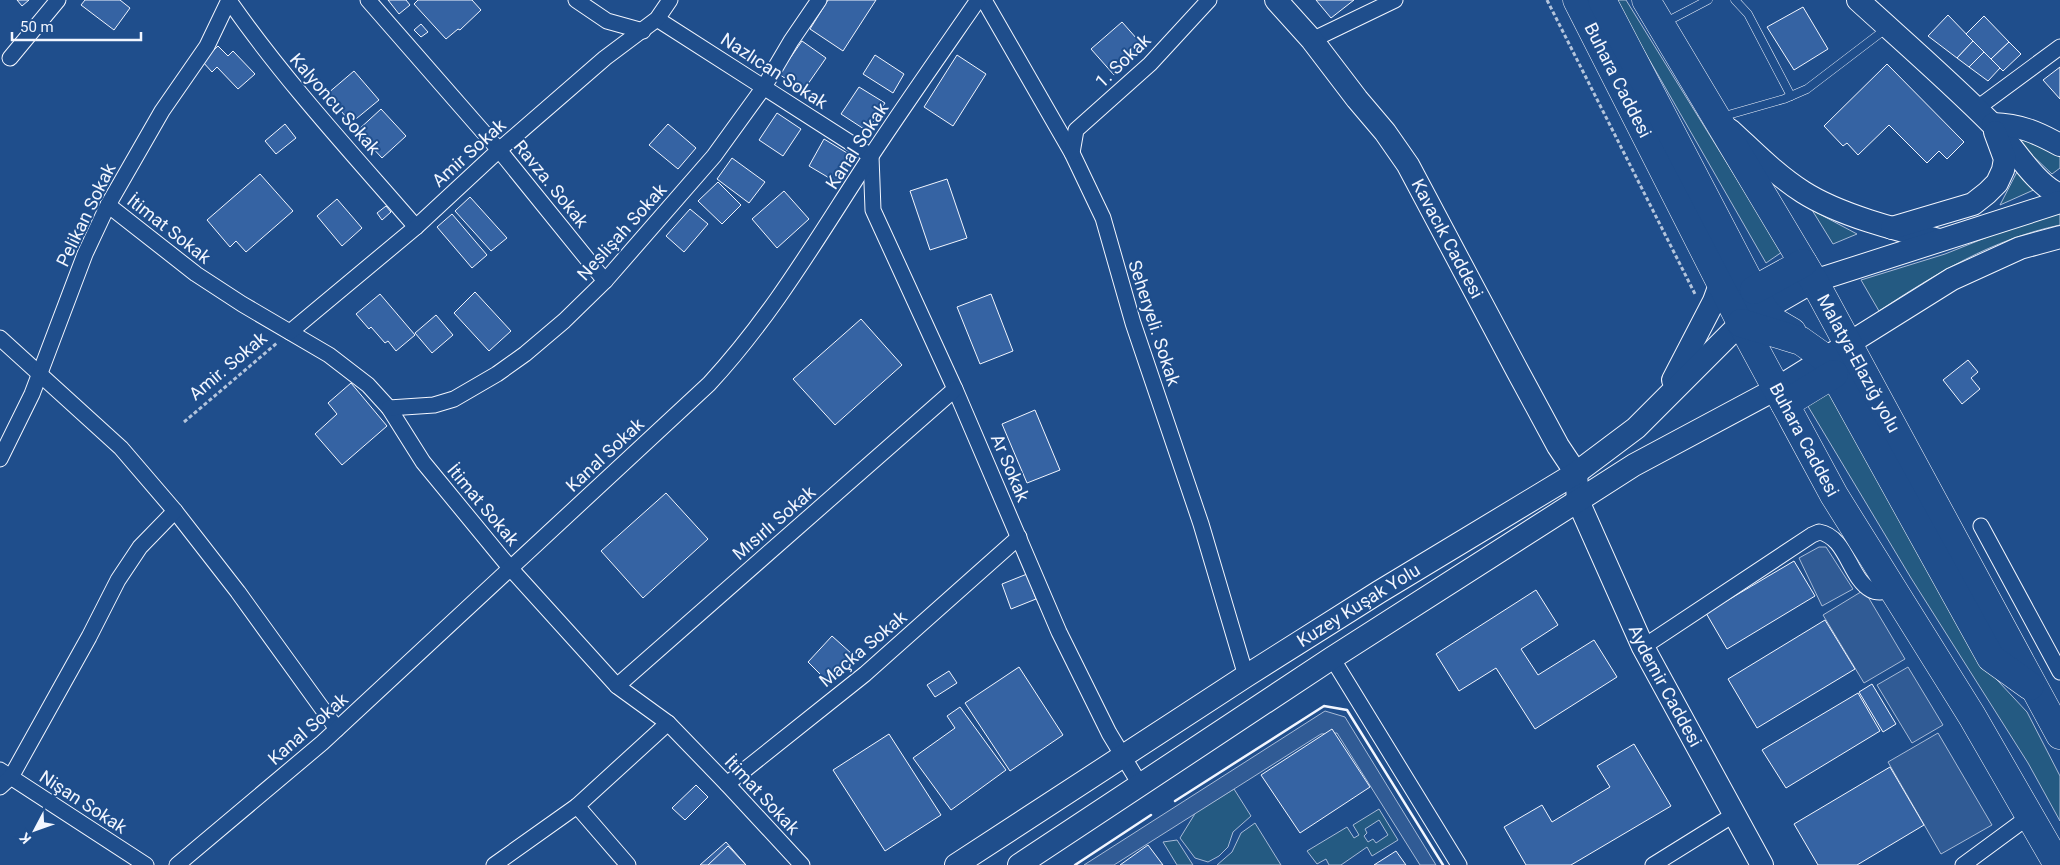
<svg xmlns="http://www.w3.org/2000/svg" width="2060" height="865" viewBox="0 0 2060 865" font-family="Roboto,sans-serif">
<rect width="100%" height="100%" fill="#1f4e8c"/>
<!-- green -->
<g fill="#245a82" stroke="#a8bbd7" fill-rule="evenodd">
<path d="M1615 0H1626L1782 252 1766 263Z"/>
<path d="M2016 132 2060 157V168L2052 174 2012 136Z"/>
<path d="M2019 168 2038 188 2000 205Z"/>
<path d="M2060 208V225C1993 239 1935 274 1879 311L1861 280 1945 254Z"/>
<path d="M1812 210 1857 234 1833 244Z"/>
<path d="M1827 386 1985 667 2027 712 2060 776V821L2028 763 1911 578 1803 398Z"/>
<path d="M1234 789 1251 816 1233 832 1228 847 1219 856 1208 862 1195 858 1180 838 1196 812Z"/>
<path d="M1379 809 1398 840 1372 856 1367 847 1341 865H1329L1326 859 1317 864 1307 851 1347 827 1354 838 1359 835 1353 825ZM1379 820 1388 835 1376 843 1373 839 1368 842 1364 836 1367 833 1365 829Z"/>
<path d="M1255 823 1281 865H1217L1232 852 1241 833Z"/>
<path d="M1177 840 1193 865H1177L1163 842Z"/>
</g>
<!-- parking -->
<g fill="#305b95" stroke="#a8bbd7">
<path d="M1819 547H1826L1853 589 1822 606 1799 558Z"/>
<path d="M1864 590 1905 659 1864 683 1823 615Z"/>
<path d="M1908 667 1943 725 1912 743 1877 685Z"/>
<path d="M1325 711 1345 717 1436 865H1420L1337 733 1321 734 1114 865H1084Z"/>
<path d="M1938 733 1992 825 1941 854 1888 762Z"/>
</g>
<!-- building -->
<g fill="#3563a3" stroke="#f2f6ff">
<path d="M17 0H29L22 6Z"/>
<path d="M85 0H120L130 8 114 30 81 5Z"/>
<path d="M388 0H406L410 5 399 14Z"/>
<path d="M418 0H472L481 10 460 30 458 29 446 39 414 4Z"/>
<path d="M828 0H876L843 51 810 29Z"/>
<path d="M1316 0H1354L1331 18Z"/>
<path d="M1803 7 1828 49 1794 70 1767 27Z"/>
<path d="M1948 15 1973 41 1957 58 1928 36Z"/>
<path d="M1984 16 2009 42 1991 59 1966 34Z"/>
<path d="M1122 22 1145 48 1114 75 1091 49Z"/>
<path d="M421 24 428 32 421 37 414 30Z"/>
<path d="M802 41 826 58 803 91 779 74Z"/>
<path d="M1973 41 1984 52 1969 67 1957 58Z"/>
<path d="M2009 42 2021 54 2003 71 1991 59Z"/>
<path d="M218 46 228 56 233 51 255 74 238 89 217 67 212 72 202 61Z"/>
<path d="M1984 52 2000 68 1988 81 1969 67Z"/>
<path d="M875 55 904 74 893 93 863 74Z"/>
<path d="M957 55 986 74 953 126 924 107Z"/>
<path d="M1887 64 1964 142 1947 159 1939 151 1927 163 1889 125 1858 155 1847 143 1843 146 1824 126Z"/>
<path d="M2060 67V99L2043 80Z"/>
<path d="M354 71 379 100 351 123 327 94Z"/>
<path d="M859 87 885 103 867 131 841 114Z"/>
<path d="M381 109 406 136 382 158 357 131Z"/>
<path d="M777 113 801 129 783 156 759 140Z"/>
<path d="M285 124 296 138 276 154 265 141Z"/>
<path d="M668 124 696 148 678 169 649 145Z"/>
<path d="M824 139 852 156 836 182 809 166Z"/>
<path d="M732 158 765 182 749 203 717 179Z"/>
<path d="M260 174 293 211 246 252 236 241 230 247 207 220Z"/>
<path d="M947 179 967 238 930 250 910 191Z"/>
<path d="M718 182 741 205 722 224 698 201Z"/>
<path d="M784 191 809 219 777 248 752 219Z"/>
<path d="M470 197 507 238 491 251 455 211Z"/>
<path d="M337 199 362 228 342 246 317 216Z"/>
<path d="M386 206 391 212 382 220 377 213Z"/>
<path d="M690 209 708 224 684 252 666 236Z"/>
<path d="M452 214 487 255 472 268 437 227Z"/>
<path d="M475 292 511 331 489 351 454 313Z"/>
<path d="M380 294 415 335 396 351 388 341 385 343 371 327 369 329 356 314Z"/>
<path d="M991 294 1013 351 980 364 957 307Z"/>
<path d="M436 315 453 335 432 353 415 333Z"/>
<path d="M861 319 902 365 835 425 793 379Z"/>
<path d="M1968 360 1978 372 1971 378 1980 389 1962 404 1943 380Z"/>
<path d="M351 383 387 426 342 465 315 434 337 414 328 403Z"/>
<path d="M1035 410 1060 470 1027 483 1002 424Z"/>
<path d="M666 493 708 539 643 598 601 551Z"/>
<path d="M1794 561 1815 596 1727 649 1706 613Z"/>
<path d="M1027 574 1036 599 1011 609 1002 584Z"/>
<path d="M1536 590 1558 625 1521 649 1538 675 1594 640 1617 677 1535 729 1496 668 1459 691 1436 654Z"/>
<path d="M1825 620 1855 669 1757 728 1728 679Z"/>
<path d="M832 636 852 654 827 681 808 662Z"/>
<path d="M1019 667 1063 735 1010 771 965 703Z"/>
<path d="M949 671 957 683 935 697 927 685Z"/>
<path d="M1872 684 1896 724 1883 732 1859 692Z"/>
<path d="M1858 693 1880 731 1786 788 1762 750Z"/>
<path d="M960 707 1006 770 951 810 913 758 955 728 947 716Z"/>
<path d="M1332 729 1370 787 1300 833 1261 775Z"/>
<path d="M889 734 941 815 885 851 833 770Z"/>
<path d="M1634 744 1671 806 1571 865H1526L1504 827 1542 805 1552 822 1610 787 1597 766Z"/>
<path d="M1890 767 1924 825 1857 865H1818L1794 824Z"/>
<path d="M696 785 708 797 685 820 672 808Z"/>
<path d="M726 842 746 865H700Z"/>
<path d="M1148 845 1163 865H1120Z"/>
<path d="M728 846 746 865H708Z"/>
<path d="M1396 851 1406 865H1374Z"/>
</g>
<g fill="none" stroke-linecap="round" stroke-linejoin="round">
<!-- lane casing -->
<g stroke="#f2f6ff" stroke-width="9">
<g id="lane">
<path d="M1735 0 1748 14 1791 96"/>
<path d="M1666 22 1708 0"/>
<path d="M1721 117 1784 99 1807 89 1887 28"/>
</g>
</g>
<!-- street casing -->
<g stroke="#f2f6ff" stroke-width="17">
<g id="street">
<path d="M368 0 499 150 605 281"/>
<path d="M576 0 607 21 643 31"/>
<path d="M984 0 1072 153 1103 218 1133 323 1201 524 1246 676"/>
<path d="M230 2C286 82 352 153 416 227"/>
<path d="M657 19 871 156 873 210 955 389 1059 632 1109 733 1141 786"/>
<path d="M1312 40 1395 0"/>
<path d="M10 58 58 0"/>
<path d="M1976 109 2060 47"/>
<path d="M1072 153 1076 130 1150 64 1209 0"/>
<path d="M108 205 196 274 242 304 329 355 368 385 389 408 423 462 511 569 617 686 668 723 727 784 802 865"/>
<path d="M290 332 416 227 499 150 605 58 657 19 670 0"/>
<path d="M0 338 121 448 175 511 238 592 337 729"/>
<path d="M389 408 434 405 454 399 497 374 525 354 564 321 605 281 714 156 764 87 791 41 819 0"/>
<path d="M0 459 32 394 85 254 108 205 162 111 207 46 229 0"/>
<path d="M1981 526 2060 672"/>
<path d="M1643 647 1812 535 1819 532C1847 537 1849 578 1871 590 1878 594 1887 591 1894 590"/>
<path d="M1332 658 1459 865"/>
<path d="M617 686 955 389"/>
<path d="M0 770 146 865"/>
<path d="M727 784 865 674 1019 537"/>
<path d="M0 787 11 777 89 637 118 580 140 547 175 511"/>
<path d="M577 806 628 865"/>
<path d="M177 865 322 743 709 384C774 314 819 235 871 156 906 103 942 52 978 0"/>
<path d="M494 865 577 806 668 723"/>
<path d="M1653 865 1735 814"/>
<path d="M1963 865 2031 815"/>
</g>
</g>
<!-- secondary casing -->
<g stroke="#f2f6ff" stroke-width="24">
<g id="secondary">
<path id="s1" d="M1276 0 1312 40 1357 99 1385 132 1408 165 1518 372 1558 446 1576 473 1578 501 1643 647 1762 865"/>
<path d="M1858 0C1903 41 1949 81 1992 124 2013 145 2033 183 2060 195"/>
<path d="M1993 124C2020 125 2036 132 2060 145"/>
<path d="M1730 130C1753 151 1776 175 1803 192 1839 215 1897 230 1939 240"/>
<path d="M1892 228 1973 204 1987 193 1997 183 2003 170 2005 159 1995 132"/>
<path d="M1673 380 1714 301 1721 282"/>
<path id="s2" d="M956 865 1246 676 1379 592 1576 473 1636 428 1741 323 1814 281 2060 202"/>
<path d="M1019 865 1332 658 1634 465 1776 389 1952 279 2020 248 2060 237"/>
</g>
</g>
<!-- highway casing -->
<g stroke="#f2f6ff" stroke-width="29">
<g id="highway">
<path id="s3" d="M1577 0 1741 323 1834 495 1972 716 2058 865"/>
<path d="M1602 0 1764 310 1775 322 1792 332"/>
<path id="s4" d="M1646 0 1814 281 2060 735"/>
<path d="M1754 290 1803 263"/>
<path d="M1741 323 1801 341 1825 358 1991 658 2030 686"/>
<path d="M1785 404 1834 374"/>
</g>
</g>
<!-- path -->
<g stroke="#b3c4dc" stroke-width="3" stroke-dasharray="4 2.5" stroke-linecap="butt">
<path d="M1547 0 1695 294"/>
<path d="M184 422 277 343"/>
</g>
<!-- lane -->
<use href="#lane" stroke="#1f4e8c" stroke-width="8"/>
<!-- street -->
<use href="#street" stroke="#1f4e8c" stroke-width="15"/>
<!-- secondary -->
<use href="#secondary" stroke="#1f4e8c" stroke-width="22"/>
<!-- highway -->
<use href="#highway" stroke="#1f4e8c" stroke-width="28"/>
<!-- wall -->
<g stroke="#f2f6ff" stroke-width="2.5">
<path d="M1175 801 1324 706 1347 710 1443 865"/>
<path d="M1075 865 1151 815"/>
</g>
</g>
<g text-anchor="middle" stroke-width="4" stroke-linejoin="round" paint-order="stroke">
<!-- street labels -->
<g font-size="18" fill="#f2f6ff" stroke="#1f4e8c">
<text transform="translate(1123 61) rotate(-44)" y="6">1. Sokak</text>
<text transform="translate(774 71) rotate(33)" y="6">Nazlıcan Sokak</text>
<text dy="6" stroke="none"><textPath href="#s3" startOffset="90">Buhara Caddesi</textPath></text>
<text transform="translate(335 104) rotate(49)" y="6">Kalyoncu Sokak</text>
<text transform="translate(857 146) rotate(-57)" y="6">Kanal Sokak</text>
<text transform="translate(469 153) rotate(-42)" y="6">Amir Sokak</text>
<text transform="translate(551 184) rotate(51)" y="6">Ravza. Sokak</text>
<text transform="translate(86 215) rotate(-64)" y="6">Pelikan Sokak</text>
<text transform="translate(169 229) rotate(38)" y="6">İtimat Sokak</text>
<text transform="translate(622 232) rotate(-48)" y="6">Neslişah Sokak</text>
<text dy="6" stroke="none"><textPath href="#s1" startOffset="295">Kavacık Caddesi</textPath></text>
<text transform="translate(1154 323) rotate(72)" y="6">Seheryeli. Sokak</text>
<text dy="6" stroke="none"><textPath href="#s4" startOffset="421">Malatya-Elazığ yolu</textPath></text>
<text transform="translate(228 366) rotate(-40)" y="6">Amir. Sokak</text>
<text dy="6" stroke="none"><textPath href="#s3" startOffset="495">Buhara Caddesi</textPath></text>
<text transform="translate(605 455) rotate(-43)" y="6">Kanal Sokak</text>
<text transform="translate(1010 468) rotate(67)" y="6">Ar Sokak</text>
<text transform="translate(483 505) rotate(50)" y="6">İtimat Sokak</text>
<text transform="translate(774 523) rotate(-41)" y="6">Mısırlı Sokak</text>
<text dy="6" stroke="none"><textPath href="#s2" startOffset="479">Kuzey Kuşak Yolu</textPath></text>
<text transform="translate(863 649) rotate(-40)" y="6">Maçka Sokak</text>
<text dy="6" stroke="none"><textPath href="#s1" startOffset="795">Aydemir Caddesi</textPath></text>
<text transform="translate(308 729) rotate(-41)" y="6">Kanal Sokak</text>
<text transform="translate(762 795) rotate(47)" y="6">İtimat Sokak</text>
<text transform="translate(83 802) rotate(33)" y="6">Nişan Sokak</text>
</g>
</g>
<!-- north arrow -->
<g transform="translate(35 830) rotate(229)" stroke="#1f4e8c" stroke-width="4" paint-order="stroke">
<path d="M0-4L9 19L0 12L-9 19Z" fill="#f2f6ff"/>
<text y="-8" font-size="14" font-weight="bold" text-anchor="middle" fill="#f2f6ff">K</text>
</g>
<!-- scale -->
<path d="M12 32v8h129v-8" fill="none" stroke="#f2f6ff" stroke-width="2.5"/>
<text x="20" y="32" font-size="15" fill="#f2f6ff" stroke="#1f4e8c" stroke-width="4" paint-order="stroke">50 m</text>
</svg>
